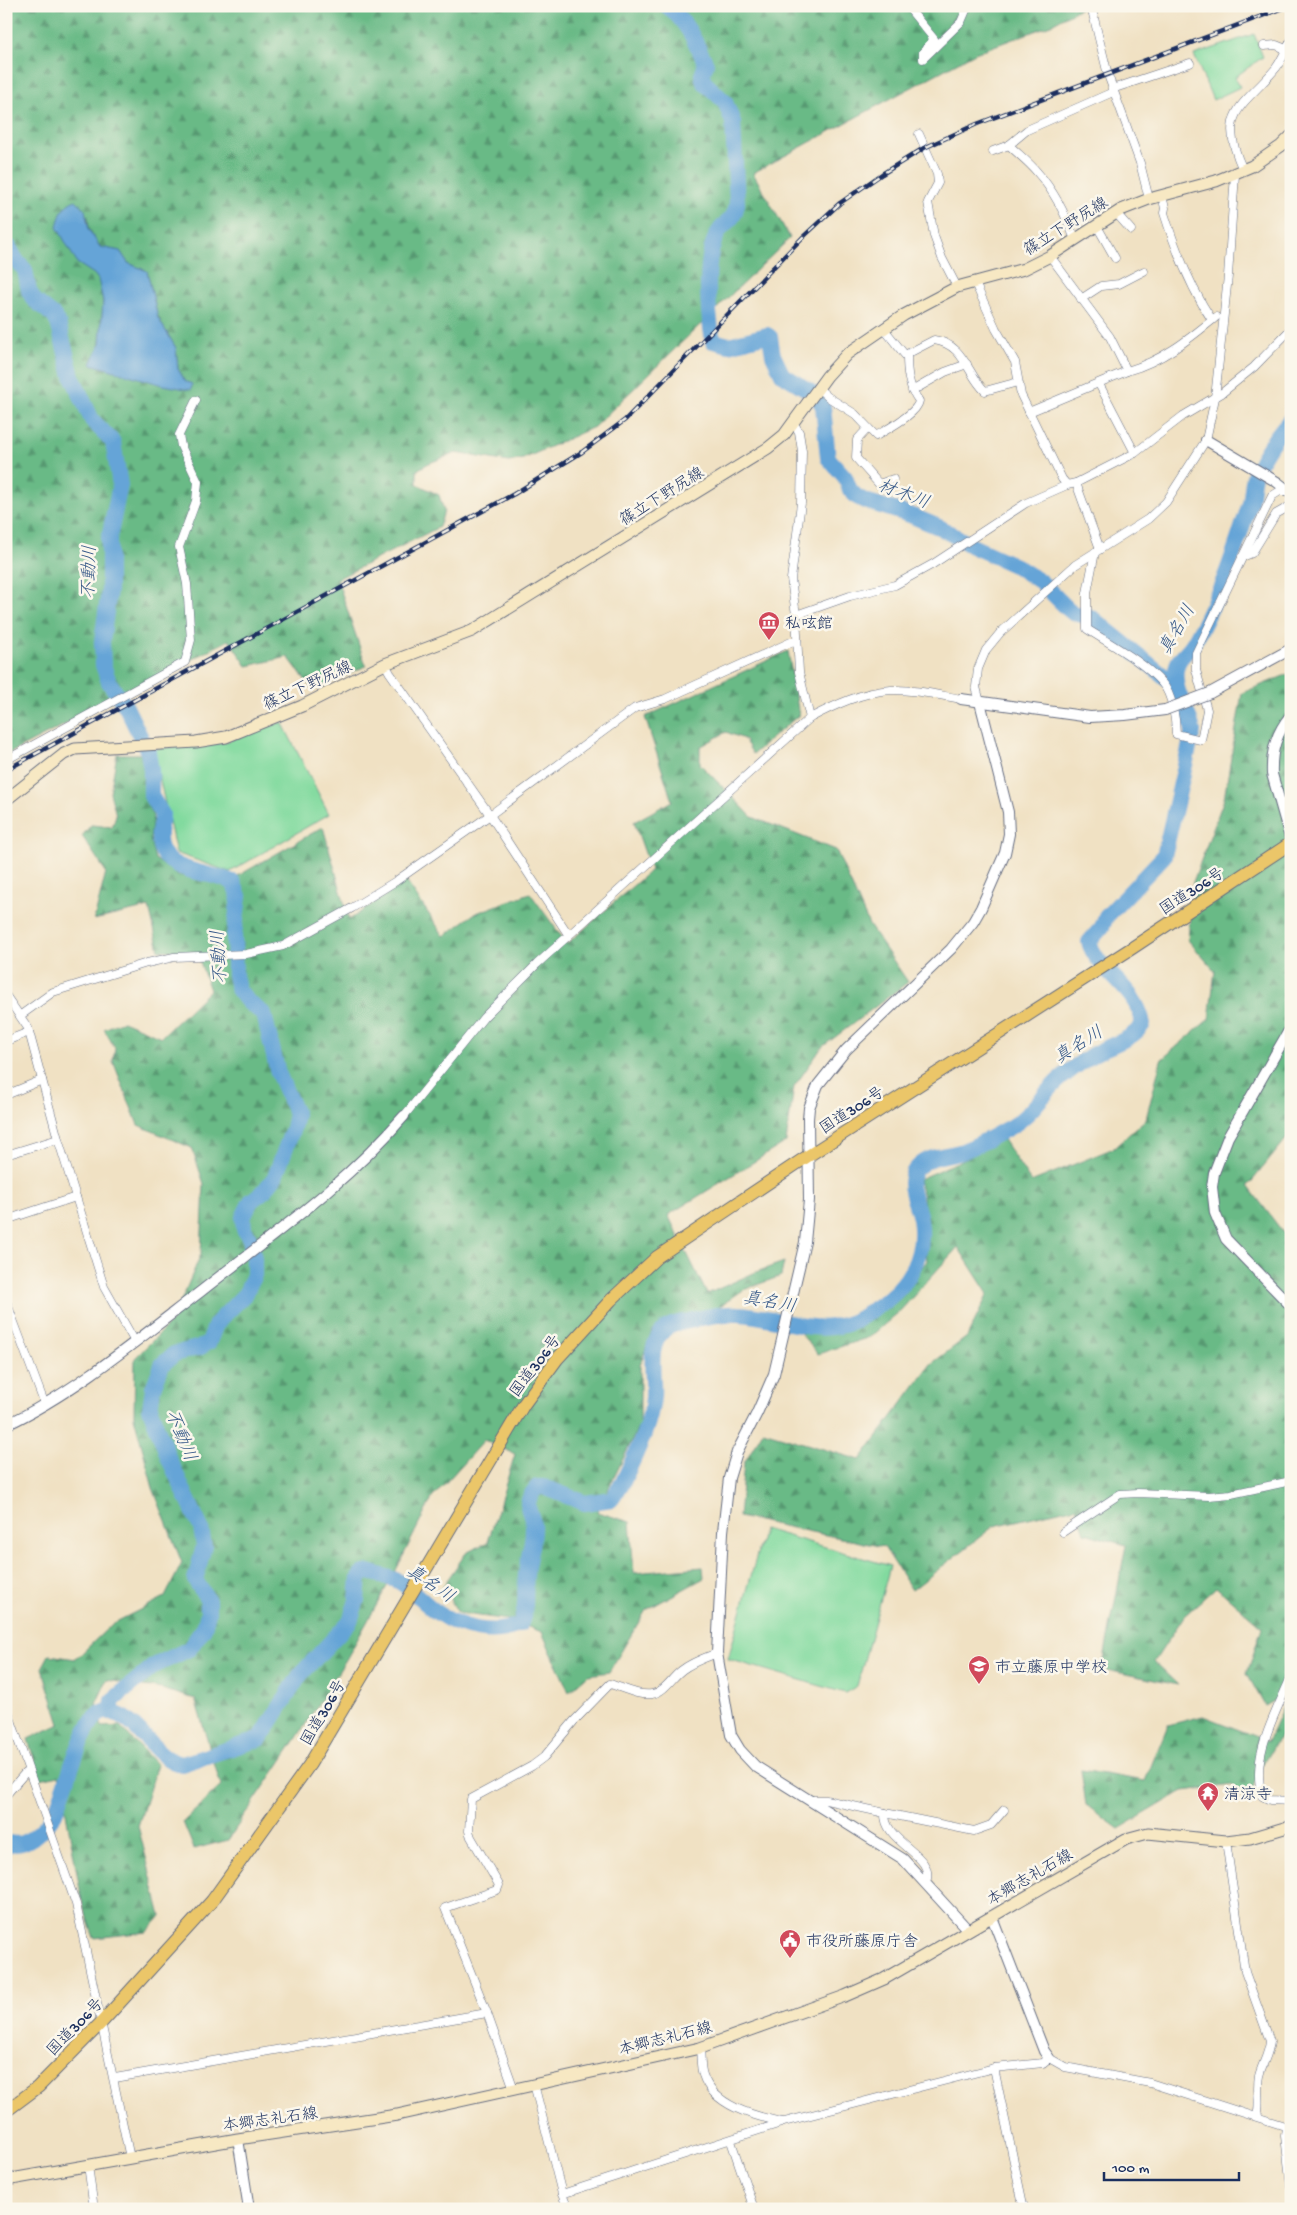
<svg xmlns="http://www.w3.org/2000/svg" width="1297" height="2215" viewBox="0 0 1297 2215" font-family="'Gochi Hand','Klee One',sans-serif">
<defs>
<pattern id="forest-firs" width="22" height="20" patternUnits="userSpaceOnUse" patternTransform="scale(1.25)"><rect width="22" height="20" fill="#69ba86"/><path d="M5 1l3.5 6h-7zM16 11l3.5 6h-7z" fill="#569871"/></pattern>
</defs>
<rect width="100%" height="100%" fill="#fbf7ec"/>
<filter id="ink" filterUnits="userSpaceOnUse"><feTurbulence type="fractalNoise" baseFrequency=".02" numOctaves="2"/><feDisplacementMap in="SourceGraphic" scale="10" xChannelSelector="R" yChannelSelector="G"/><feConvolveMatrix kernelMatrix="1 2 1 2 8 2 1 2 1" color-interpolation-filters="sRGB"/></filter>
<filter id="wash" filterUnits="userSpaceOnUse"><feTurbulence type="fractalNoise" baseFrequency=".0096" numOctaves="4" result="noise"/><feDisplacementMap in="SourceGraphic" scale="20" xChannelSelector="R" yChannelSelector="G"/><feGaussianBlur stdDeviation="1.12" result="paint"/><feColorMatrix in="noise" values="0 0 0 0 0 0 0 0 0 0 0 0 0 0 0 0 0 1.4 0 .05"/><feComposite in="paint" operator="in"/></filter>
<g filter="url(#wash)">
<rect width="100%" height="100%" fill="#f0e1c3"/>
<!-- forest -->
<g fill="url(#forest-firs)" stroke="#427472" fill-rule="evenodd">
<path d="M6 6H1084L1048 26 975 53 753 173 790 238 594 427 523 459 509 462 456 453 429 463 417 470V484L439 495 444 511 439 527 337 579 366 666 313 690 288 657 247 666 229 640 6 755ZM88 216 89 230 100 247 120 251 128 263 147 271 158 318 176 348 178 369 185 381 100 344C101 327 108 286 94 273 90 269 82 266 77 263Z"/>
<path d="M788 651 799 715 753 754 744 739 726 732 700 747V764L752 817 836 850 869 925 908 982 822 1047 794 1087 786 1142 668 1215 707 1294 756 1272 784 1262 781 1276 743 1290 713 1311 672 1318 652 1331 640 1365V1424L597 1512 630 1522 634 1573 703 1567 704 1578 646 1610 609 1672 588 1675 569 1692 542 1632 509 1620 458 1613 443 1586 466 1553 488 1542 515 1454 484 1440 432 1498 395 1572 347 1658 295 1741 228 1840 194 1849 183 1822 221 1786 195 1699 162 1689 107 1680 96 1704 102 1727 120 1726 157 1765 138 1826 161 1916 147 1932 94 1938 83 1906 59 1775 40 1779 28 1739 60 1724 42 1668 49 1655 76 1659 112 1624 165 1597 182 1563 153 1488 134 1417 135 1358 173 1320 201 1254 204 1184 192 1148 138 1125 113 1061 115 1048 104 1029 123 1021 161 1037 210 990 196 952 159 950 149 907 94 920 106 872 82 836 91 825 112 827 116 815 110 793 117 754H142L147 771 144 798 153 816 150 839 155 859 178 875 222 885 323 827 349 920 406 881 444 936 474 914 530 893 567 944 651 870 634 822 672 801 645 717Z"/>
<path d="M1291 673V1136L1288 1137 1248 1186 1291 1243V1723H1288L1257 1774 1249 1801 1232 1785 1183 1791 1119 1829 1086 1805 1081 1770 1145 1781 1168 1725 1203 1716 1268 1741 1290 1692 1265 1706 1247 1674 1262 1627 1216 1587 1184 1616 1154 1662 1178 1685 1102 1669 1126 1545 1085 1533 1076 1507 994 1526 912 1590 884 1547 739 1517 744 1463 763 1431 860 1460 931 1364 967 1337 988 1294 958 1247 900 1311 870 1337 818 1354 796 1328C859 1338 889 1308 927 1261L923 1197 919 1179 960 1161 1002 1138 1031 1182 1114 1148 1146 1119 1161 1060 1209 1019 1215 971 1188 940 1193 882 1224 799 1242 693Z"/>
</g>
<!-- park -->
<g fill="#82da9f" stroke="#4e847e">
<path d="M1254 34 1263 57 1235 77 1240 87 1213 100 1194 55Z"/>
<path d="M282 722 329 814 230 872 176 853 153 749 225 742Z"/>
<path d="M764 1529 890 1566 857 1686 845 1693 728 1659Z"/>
</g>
<!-- water -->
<path fill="#65a4d7" stroke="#406a9a" d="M76 200 85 210 89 230 100 247 120 251 128 263 147 271 158 318 176 348 178 369 185 381 192 384 191 390 163 385 91 364 100 344 103 301 98 279 94 274 77 263 57 227C60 215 63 204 76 200Z"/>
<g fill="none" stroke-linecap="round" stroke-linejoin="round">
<!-- river -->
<g stroke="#65a4d7" stroke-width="16">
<path d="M667 6C686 20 696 43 706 64L702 75 704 82 725 102 733 122 737 204C733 224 726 219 718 233 703 257 708 314 713 341L729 345 767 335 770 337 773 355 782 374 808 390 818 398 823 406 828 458 845 477 850 490 857 497 865 501 910 515 941 528 972 546 1016 566 1041 582 1067 608 1073 613 1091 617 1097 622 1175 685"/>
<path d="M9 247 16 260 25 270 29 291 34 300 54 316 58 323 72 376 92 420 113 442 120 485 109 538V590L102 642 103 665 109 682 126 707 148 752 151 770V796L162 814C162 821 159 827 159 833 156 875 208 870 233 882L239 896 234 935 235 975 238 989 248 1002 264 1014 278 1073 296 1114 293 1128 275 1177 264 1191 251 1201 243 1217 244 1229 250 1239 254 1258V1275L246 1293 216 1324 209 1342 201 1347 174 1354 162 1365 153 1388 150 1409 169 1459 201 1528 204 1546 195 1580 208 1600V1613L204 1628 189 1649 154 1666 113 1700 111 1712"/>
<path d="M6 1846 10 1843C19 1845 24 1843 32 1838 40 1832 47 1825 53 1816 65 1798 81 1715 105 1712 133 1709 154 1761 182 1764L260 1739 300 1675 350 1621 357 1600 359 1578 364 1573 369 1572C378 1575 389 1577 398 1581 413 1589 424 1604 438 1613 461 1629 495 1637 520 1624 528 1609 524 1591 526 1575 527 1560 533 1545 533 1529 535 1511 518 1510 537 1487H544L585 1503 612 1499 623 1482C635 1455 650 1427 653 1398 655 1376 646 1348 663 1331 669 1324 680 1323 689 1321 704 1317 722 1313 738 1314 775 1315 813 1337 850 1323 860 1320 869 1311 878 1306 908 1287 926 1256 920 1219 917 1202 902 1180 919 1166 932 1154 951 1156 965 1150 981 1144 997 1134 1012 1126 1031 1115 1043 1094 1059 1080 1069 1071 1080 1063 1092 1055 1109 1044 1131 1042 1143 1024 1136 985 1099 974 1089 942L1102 927 1106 917 1164 856 1193 731C1189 709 1173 693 1176 670 1177 658 1186 654 1192 645 1202 629 1210 611 1218 593 1230 568 1241 530 1250 503 1252 494 1252 480 1255 473 1263 455 1277 434 1291 419"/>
</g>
</g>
</g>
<g filter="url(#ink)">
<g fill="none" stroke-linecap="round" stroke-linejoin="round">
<!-- minor casing -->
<g stroke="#666d81" stroke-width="9">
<g id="minor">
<path d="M907 6 934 39 923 52V59L961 22 968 6"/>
<path d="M1091 6 1108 75 1140 163 1149 199"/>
<path d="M1264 46 1276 45 1286 49"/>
<path d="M1112 89 1190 63"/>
<path d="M919 134 937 174 938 183 928 202 934 236 942 258 957 287"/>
<path d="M1009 145C1018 154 1029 162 1037 172 1055 192 1066 215 1075 240"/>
<path d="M993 151 1009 145 1027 130 1113 92"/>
<path d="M1243 170C1216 111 1243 108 1276 68 1282 60 1286 49 1291 41"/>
<path d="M1162 196 1165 208 1164 213C1176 251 1190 287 1212 320"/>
<path d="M1116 213 1131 230"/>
<path d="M1097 226 1115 258"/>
<path d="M975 283 996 329 1015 362 1021 395 1062 479 1067 485"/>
<path d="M1081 299 1101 286 1119 284 1144 271"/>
<path d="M884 329 905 355 934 340C965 344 967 375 985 391L1018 382"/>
<path d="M1127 371C1162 361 1188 340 1216 317"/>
<path d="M1099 384 1135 453"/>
<path d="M818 388 828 397 855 414 876 436C887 429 917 414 919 401 908 386 907 372 907 354"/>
<path d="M912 391 945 372 967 364"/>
<path d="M1029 412 1127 371 1110 337 1050 256"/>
<path d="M793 422 799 432 802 451 801 503 791 579 796 615 799 672 810 718"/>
<path d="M868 428 857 440 856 458 879 484 893 479"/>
<path d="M1076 483 1135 453 1183 416 1222 393 1254 367 1291 329"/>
<path d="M1095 552 1087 593V629C1110 644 1144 662 1162 683 1172 694 1176 719 1176 734L1201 740 1207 710 1196 670V653L1272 496 1280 491H1288"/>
<path d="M1242 557 1252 553 1276 514 1290 506"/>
<path d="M796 615 850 596 895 585 933 564 1026 503 1067 485 1076 483 1100 549"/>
<path d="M385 664 390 673 490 815 568 934"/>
<path d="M980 702 976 687 978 669 986 650 1000 633 1075 565 1148 519 1166 502 1206 440 1215 398 1228 276 1235 174"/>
<path d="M6 760 185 662 191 640 187 584 179 547 196 501 198 482 181 446 179 435 196 400"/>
<path d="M6 996 28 1028 58 1139 6 1155"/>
<path d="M21 1015 53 992 147 963 174 957 246 954 283 946 352 908 396 881 490 815 635 708 665 699 791 642 797 641"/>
<path d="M6 1041 29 1032"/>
<path d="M6 1095 42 1080"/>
<path d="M404 1116 484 1017 537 964 810 718C835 705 862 692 891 690 914 689 938 695 961 699"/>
<path d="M58 1139 104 1287 135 1342"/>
<path d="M6 1220 76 1197"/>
<path d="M6 1301 45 1405"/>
<path d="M1063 1532 1120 1494 1138 1493 1209 1496 1231 1494 1291 1481"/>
<path d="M1291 1677C1276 1713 1250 1756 1262 1796L1270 1800 1291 1801"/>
<path d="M6 1706 76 1904 130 2158"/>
<path d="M6 1795 25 1773 29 1771"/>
<path d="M812 1800H826L885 1813C883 1843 937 1855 926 1882"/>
<path d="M885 1813 974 1831 991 1825 1004 1810"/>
<path d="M1226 1841 1245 1972 1270 2041C1269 2054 1262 2064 1259 2076 1256 2089 1261 2103 1257 2116"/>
<path d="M700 2048C701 2056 700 2067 703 2075 713 2106 754 2116 782 2122"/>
<path d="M994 2068 1024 2209"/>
<path d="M115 2078 487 2013"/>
<path d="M534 2084 562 2194 568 2209"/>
<path d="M514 2089 487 2013 445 1908 497 1890 499 1885 471 1837 469 1831 471 1799 532 1766 544 1757 574 1721 610 1684C623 1688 638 1696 652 1694 665 1692 672 1677 682 1670 692 1662 704 1658 717 1653"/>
<path d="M1286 2127 1285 2136 1291 2187"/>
<path d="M731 2141 754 2209"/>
<path d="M88 2165 94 2209"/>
<path d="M562 2194 784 2122 994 2068 1043 2063 1049 2058 1065 2067 1150 2083 1291 2128"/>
</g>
</g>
<!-- tertiary casing -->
<g stroke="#666d81" stroke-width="12">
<g id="tertiary">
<path d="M1206 440 1277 482 1291 493"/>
<path d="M1210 693 1291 649"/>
<path d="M961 699 1090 717 1125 715 1165 710"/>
<path d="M1291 715C1276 733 1271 751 1272 774L1291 841"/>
<path d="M1291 1027 1228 1137 1214 1173 1212 1187 1215 1213 1226 1239 1291 1306"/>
<path d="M6 1425C74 1393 141 1337 200 1292 271 1236 345 1185 404 1116"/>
<path d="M992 1917 1044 2051 1049 2058"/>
<path d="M968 1930 903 1859 755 1766 740 1750 731 1735 717 1653 723 1532 729 1478 737 1452 757 1413 774 1374 805 1242 809 1200 808 1119 809 1108 818 1085 846 1050 951 949 973 922 981 908 1005 853 1009 834 1008 812 980 702"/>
<path d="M238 2139 249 2209"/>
</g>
</g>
<!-- secondary casing -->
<g stroke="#666d81" stroke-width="13">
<g id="secondary">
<path d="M6 800 64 754 75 749 196 742 226 737 302 706 385 664 472 631 768 448 784 435 827 376 847 354 904 315 957 287 1024 269 1050 256 1121 210 1149 199 1216 181 1252 166 1281 146 1291 136"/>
<path d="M6 2180 238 2139 397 2115 700 2048 845 1996 884 1979 1126 1839 1148 1833 1226 1841 1250 1838 1291 1826"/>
</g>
</g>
<!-- trunk casing -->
<g stroke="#666d81" stroke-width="14">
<path id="trunk" d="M6 2111 38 2087 101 2023 212 1901 310 1764 524 1404 557 1359 611 1300 657 1257 808 1156 1132 948 1291 843"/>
</g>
<!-- minor -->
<use href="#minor" stroke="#fff" stroke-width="8"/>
<!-- tertiary -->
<use href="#tertiary" stroke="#fff" stroke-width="10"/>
<!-- secondary -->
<use href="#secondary" stroke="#f7e8c3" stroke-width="11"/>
<!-- trunk -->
<use href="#trunk" stroke="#ebc669" stroke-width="12"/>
<!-- rail casing -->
<g stroke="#1b2f5e" stroke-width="4.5">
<path id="rail" d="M6 770 514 494 582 452 625 420 802 238 840 203 882 174 924 148 977 124 1288 6"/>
</g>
<!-- rail -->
<use href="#rail" stroke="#fbf7ec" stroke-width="2.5" stroke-dasharray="8" stroke-linecap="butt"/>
<!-- tertiary-bridge casing -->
<g stroke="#666d81" stroke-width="12" stroke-linecap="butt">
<path id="tertiary-bridge" d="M1165 710 1210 693"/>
</g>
<!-- tertiary-bridge -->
<use href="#tertiary-bridge" stroke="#fff" stroke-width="10"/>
</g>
</g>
<!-- icons -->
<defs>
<g id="museum-pin" transform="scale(1.125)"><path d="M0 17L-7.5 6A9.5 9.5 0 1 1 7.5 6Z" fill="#d1495b" stroke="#fbf7ec"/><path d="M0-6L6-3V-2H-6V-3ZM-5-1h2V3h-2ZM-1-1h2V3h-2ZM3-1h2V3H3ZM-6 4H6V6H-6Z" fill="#fff"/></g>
<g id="school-pin" transform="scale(1.125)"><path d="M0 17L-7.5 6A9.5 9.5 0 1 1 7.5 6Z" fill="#d1495b" stroke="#fbf7ec"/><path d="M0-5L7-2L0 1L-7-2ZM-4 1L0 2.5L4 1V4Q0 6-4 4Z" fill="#fff"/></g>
<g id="temple-pin" transform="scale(1.125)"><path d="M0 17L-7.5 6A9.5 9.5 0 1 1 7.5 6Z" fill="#d1495b" stroke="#fbf7ec"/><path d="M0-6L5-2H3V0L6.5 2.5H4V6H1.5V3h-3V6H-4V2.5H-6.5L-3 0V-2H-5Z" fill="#fff"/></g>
<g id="civic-pin" transform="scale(1.125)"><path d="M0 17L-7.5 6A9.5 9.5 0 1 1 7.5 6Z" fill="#d1495b" stroke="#fbf7ec"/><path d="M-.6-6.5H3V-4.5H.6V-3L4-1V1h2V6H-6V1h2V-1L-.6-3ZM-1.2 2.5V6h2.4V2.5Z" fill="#fff"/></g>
</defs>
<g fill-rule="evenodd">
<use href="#museum-pin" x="769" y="622"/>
<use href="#school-pin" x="979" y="1666"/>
<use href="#temple-pin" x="1208" y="1793"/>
<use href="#civic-pin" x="790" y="1940"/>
</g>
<g text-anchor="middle" stroke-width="5" stroke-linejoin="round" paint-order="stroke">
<!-- street labels -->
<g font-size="16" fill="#1b2f5e" stroke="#fbf7ec">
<text transform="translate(1065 225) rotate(-32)" y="6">篠立下野尻線</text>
<text transform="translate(661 495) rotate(-32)" y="6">篠立下野尻線</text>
<text transform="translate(307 684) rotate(-25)" y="6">篠立下野尻線</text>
<text transform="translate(1191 890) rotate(-33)" y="6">国道306号</text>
<text transform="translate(851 1109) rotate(-33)" y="6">国道306号</text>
<text transform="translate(534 1365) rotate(-53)" y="6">国道306号</text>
<text transform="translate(322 1712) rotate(-60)" y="6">国道306号</text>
<text transform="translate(1029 1876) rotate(-30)" y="6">本郷志礼石線</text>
<text transform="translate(74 2026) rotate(-46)" y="6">国道306号</text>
<text transform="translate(665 2037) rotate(-14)" y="6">本郷志礼石線</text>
<text transform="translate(270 2118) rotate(-8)" y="6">本郷志礼石線</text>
</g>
<!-- poi labels -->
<g font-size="16" fill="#1b2f5e" stroke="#fbf7ec" text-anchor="start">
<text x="785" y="628">私呟館</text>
<text x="995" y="1672">市立藤原中学校</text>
<text x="1224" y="1799">清涼寺</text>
<text x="806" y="1946">市役所藤原庁舎</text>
</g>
<!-- water labels -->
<g font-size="18" font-style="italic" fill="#355888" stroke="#fbf7ec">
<text transform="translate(904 493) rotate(21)" y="6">材木川</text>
<text transform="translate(88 572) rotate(-88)" y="6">不動川</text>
<text transform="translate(1176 629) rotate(-60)" y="6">真名川</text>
<text transform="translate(218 957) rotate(-93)" y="6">不動川</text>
<text transform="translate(1078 1044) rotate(-32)" y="6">真名川</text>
<text transform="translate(770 1301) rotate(10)" y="6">真名川</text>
<text transform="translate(182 1435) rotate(68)" y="6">不動川</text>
<text transform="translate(431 1583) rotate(34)" y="6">真名川</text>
</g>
</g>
<!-- margin -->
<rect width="1297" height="2215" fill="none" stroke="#fbf7ec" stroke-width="25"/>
<!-- scale -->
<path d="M1104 2172v8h135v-8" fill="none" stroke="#1b2f5e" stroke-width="2.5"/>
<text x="1112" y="2172" font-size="15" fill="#1b2f5e" stroke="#fbf7ec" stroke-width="4" paint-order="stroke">100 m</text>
</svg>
